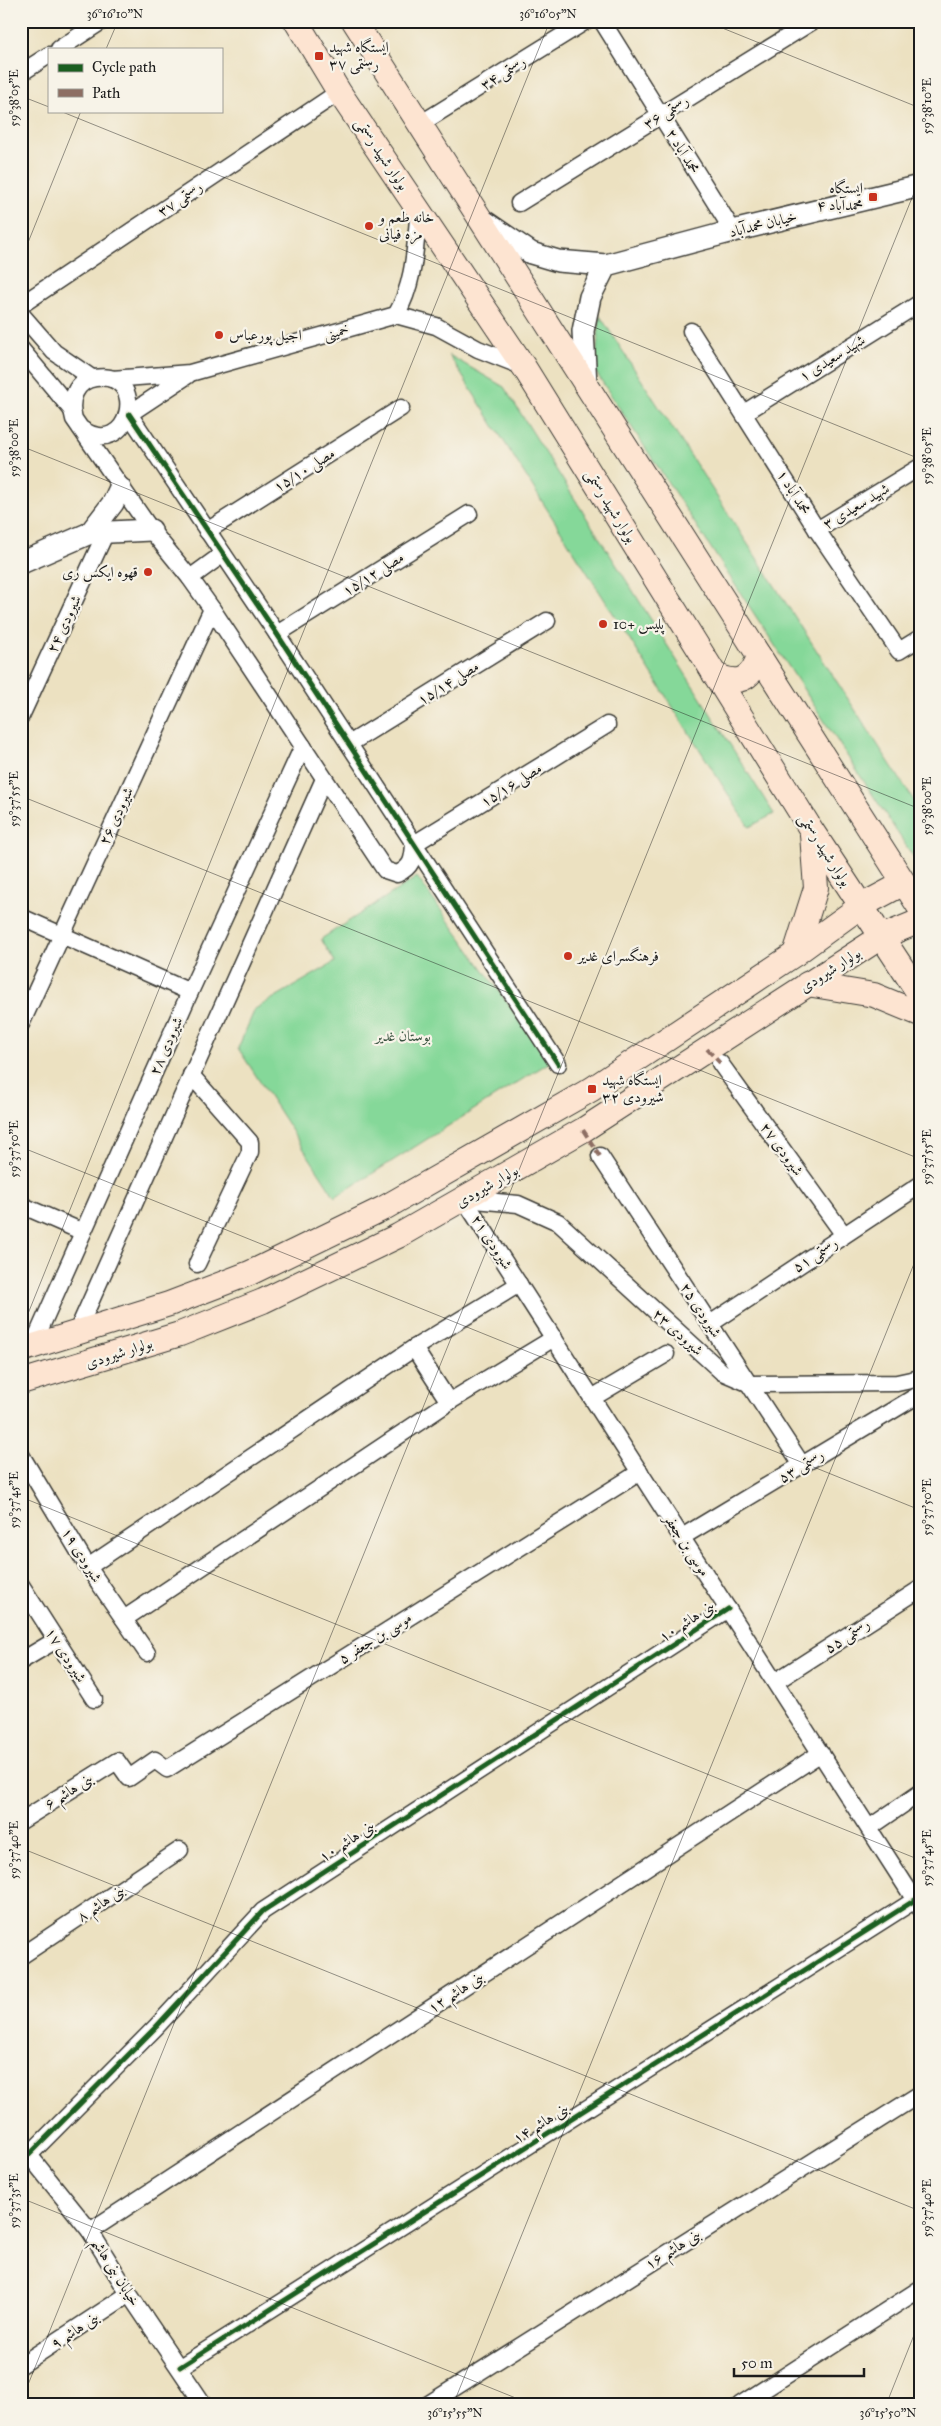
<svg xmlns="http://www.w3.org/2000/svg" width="941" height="2426" viewBox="0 0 941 2426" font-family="'IM FELL Great Primer',Amiri,serif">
<rect width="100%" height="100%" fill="#f7f3e8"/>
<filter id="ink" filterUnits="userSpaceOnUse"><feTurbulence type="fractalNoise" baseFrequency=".02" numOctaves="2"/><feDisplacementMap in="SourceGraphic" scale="10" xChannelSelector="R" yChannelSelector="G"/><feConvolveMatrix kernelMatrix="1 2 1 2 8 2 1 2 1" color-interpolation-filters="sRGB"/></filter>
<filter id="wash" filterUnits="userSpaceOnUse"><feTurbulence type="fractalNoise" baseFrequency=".0096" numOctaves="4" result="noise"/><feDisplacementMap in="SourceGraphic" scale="20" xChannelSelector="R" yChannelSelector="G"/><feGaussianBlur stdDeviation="1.12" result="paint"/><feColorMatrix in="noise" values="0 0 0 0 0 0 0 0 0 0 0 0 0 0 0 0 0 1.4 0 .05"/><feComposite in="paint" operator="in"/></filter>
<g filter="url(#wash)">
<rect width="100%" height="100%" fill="#ece1c1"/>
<!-- green -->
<g fill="#85d899" stroke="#507a5a">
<path d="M600 316 920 810V867L595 371Z"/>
<path d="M449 355 504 387 774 814 749 827Z"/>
<path d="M417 877 550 1062 335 1197 238 1048 255 1009 335 962 321 939Z"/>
</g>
</g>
<g filter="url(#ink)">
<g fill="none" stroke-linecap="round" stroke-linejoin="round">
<!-- minor casing -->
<g stroke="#3b3a35" stroke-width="19">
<g id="minor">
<path d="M602 21 733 231"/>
<path d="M59 49 102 21"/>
<path d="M21 73 49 55"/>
<path d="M420 124 586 21"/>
<path d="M519 203 813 21"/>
<path d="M419 209C415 246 415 283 396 315L436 326 478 349 524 367"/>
<path d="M21 305 339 92"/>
<path d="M21 314 54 352 92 378"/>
<path d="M691 331 817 530 899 651 920 638"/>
<path d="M21 349 71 409"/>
<path d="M112 379 190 373 396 315"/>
<path d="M744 413 920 303"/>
<path d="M129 414 277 634 558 1064"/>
<path d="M129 414 188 375"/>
<path d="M80 428C131 464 150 369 95 378 74 381 69 402 74 419L151 530 190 578 212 609 385 870 397 874C412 867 413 860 414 844"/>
<path d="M817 530 920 467"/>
<path d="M207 531 401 408"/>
<path d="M190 578 223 554"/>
<path d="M277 634 469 514"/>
<path d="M21 716 106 532"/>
<path d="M349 744 547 621"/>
<path d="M414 844 607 725"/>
<path d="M21 917 190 992"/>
<path d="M21 1024 212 609"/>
<path d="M720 1063 844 1235"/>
<path d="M191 1075 250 1142V1152L197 1264"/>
<path d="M600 1156 802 1465"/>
<path d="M464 1199 920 1908"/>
<path d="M464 1199 518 1204 558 1222 722 1372 750 1384 897 1383 920 1378"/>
<path d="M21 1205 83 1232"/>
<path d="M710 1324 920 1185"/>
<path d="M76 1334 324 779"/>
<path d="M32 1347 190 992 303 746"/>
<path d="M414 1348 449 1402"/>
<path d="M592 1398 666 1354"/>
<path d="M21 1455 88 1567 147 1653"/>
<path d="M682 1537 920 1394"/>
<path d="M88 1567 414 1348 519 1284"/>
<path d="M21 1585 94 1699"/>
<path d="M124 1619 449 1402 554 1338"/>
<path d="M21 1661 56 1640"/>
<path d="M775 1682 920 1589"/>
<path d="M21 1821 117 1761 129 1778 155 1760 167 1769 640 1472"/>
<path d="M869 1828 920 1793"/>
<path d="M21 1956 180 1850"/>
<path d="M21 2145 90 2231 129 2294 204 2405"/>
<path d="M21 2159 30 2154 156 2027 263 1911 728 1609"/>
<path d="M90 2231 821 1753"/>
<path d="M21 2365 129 2294"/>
<path d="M180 2367 915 1900"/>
<path d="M427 2405 920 2094"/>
<path d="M740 2405 920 2289"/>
</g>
</g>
<!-- tertiary casing -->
<g stroke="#3b3a35" stroke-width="24">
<g id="tertiary">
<path d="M481 219 531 253 558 261 606 265 733 231 920 186"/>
<path d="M586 384 583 331 590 297 606 265"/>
<path d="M90 533 151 530"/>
<path d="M21 563 90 533 113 503 120 488"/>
</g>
</g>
<!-- secondary casing -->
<g stroke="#3b3a35" stroke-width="26">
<g id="secondary">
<path d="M296 21 339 92 524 367 812 831 920 995"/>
<path d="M354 21 920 908"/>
<path d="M714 674C737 686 751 681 759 656"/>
<path d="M795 954 816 888 812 834"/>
<path d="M807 984 874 995 920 1014"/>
<path d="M21 1350 169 1304 250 1273 384 1208 592 1089 795 954 861 906 904 883"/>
<path d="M21 1382 180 1334 263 1301 398 1236 583 1130 881 937 920 921"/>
</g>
</g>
<!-- minor -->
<use href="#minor" stroke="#fff" stroke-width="16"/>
<!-- tertiary -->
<use href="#tertiary" stroke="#fff" stroke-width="21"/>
<!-- secondary -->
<use href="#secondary" stroke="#fde4d1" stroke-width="24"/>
<!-- quiet -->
<g stroke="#8d6e63" stroke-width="4" stroke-dasharray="8 4" stroke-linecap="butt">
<path d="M707 1049 720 1063"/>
<path d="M583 1130 600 1156"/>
</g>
<!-- cycleway casing -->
<g stroke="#f7f3e8" stroke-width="8">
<g id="cycleway">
<path d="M129 414 277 634 558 1064"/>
<path d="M21 2159 30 2154 156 2027 263 1911 728 1609"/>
<path d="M180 2367 915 1900"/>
</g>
</g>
<!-- cycleway -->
<use href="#cycleway" stroke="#1b5e20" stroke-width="5"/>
</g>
</g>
<!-- ticks -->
<path fill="none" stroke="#1c1c1c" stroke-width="1" stroke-opacity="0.45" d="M705 21 920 108M106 49 118 21M21 96 49 107M60 111 920 459M21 260 81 111M21 446 920 809M21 796 920 1159M21 1147 920 1510M21 1331 550 21M21 1497 920 1860M21 1848 920 2211M21 2198 533 2405M21 2402 920 178M453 2405 920 1249M886 2405 920 2320"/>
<!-- markers -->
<g fill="#c8321e" stroke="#f7f3e8" stroke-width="2">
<rect x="314" y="51" width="10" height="10" rx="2.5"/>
<rect x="868" y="192" width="10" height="10" rx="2.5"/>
<circle cx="369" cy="226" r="5"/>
<circle cx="219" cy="335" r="5"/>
<circle cx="148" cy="572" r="5"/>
<circle cx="603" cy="624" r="5"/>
<circle cx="568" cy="956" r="5"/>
<rect x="587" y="1084" width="10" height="10" rx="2.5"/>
</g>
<g text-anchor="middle" stroke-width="4.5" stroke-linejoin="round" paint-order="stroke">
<!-- poi labels -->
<g font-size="15" fill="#1c1c1c" stroke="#f7f3e8" text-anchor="start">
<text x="329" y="52">ایستگاه شهید<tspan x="329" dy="17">رستمی ۳۷</tspan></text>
<text x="863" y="193" text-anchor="end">ایستگاه<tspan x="863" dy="17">محمدآباد ۴</tspan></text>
<text x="379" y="222">خانه طعم و<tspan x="379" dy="17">مزه فیانی</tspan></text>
<text x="229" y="340">اجیل پورعباس</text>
<text x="138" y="577" text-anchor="end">قهوه ایکس ری</text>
<text x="613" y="629">پلیس +10</text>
<text x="578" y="961">فرهنگسرای غدیر</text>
<text x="602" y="1085">ایستگاه شهید<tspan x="602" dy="17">شیرودی ۳۲</tspan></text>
</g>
<!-- street labels -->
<g font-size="15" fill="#1c1c1c" stroke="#f7f3e8">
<text transform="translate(503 73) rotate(-32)" y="5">رستمی ۳۴</text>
<text transform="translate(666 112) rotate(-32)" y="5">رستمی ۳۶</text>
<text transform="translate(683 151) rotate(58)" y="5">محمد آباد ۲</text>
<text transform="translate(382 154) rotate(56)" y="5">بولوار شهید رستمی</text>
<text transform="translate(180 199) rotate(-34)" y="5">رستمی ۳۷</text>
<text transform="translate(763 224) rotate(-14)" y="5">خیابان محمدآباد</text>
<text transform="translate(336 332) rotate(-16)" y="5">خمینی</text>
<text transform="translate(832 358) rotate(-32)" y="5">شهید سعیدی ۱</text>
<text transform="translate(304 470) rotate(-32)" y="5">مصلی ۱۵/۱۰</text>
<text transform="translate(794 492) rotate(58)" y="5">محمد آباد ۱</text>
<text transform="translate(611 506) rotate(58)" y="5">بولوار شهید رستمی</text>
<text transform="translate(856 506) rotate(-31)" y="5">شهید سعیدی ۳</text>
<text transform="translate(373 574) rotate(-32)" y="5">مصلی ۱۵/۱۲</text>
<text transform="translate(64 624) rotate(-65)" y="5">شیرودی ۲۴</text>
<text transform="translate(448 683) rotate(-32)" y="5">مصلی ۱۵/۱۴</text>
<text transform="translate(511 785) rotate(-32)" y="5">مصلی ۱۵/۱۶</text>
<text transform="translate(116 816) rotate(-65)" y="5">شیرودی ۲۶</text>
<text transform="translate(825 850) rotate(57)" y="5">بولوار شهید رستمی</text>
<text transform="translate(830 970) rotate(-33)" y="5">بولوار شیرودی</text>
<text transform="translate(166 1046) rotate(-66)" y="5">شیرودی ۲۸</text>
<text transform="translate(782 1149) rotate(54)" y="5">شیرودی ۲۷</text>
<text transform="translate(487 1186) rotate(-30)" y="5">بولوار شیرودی</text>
<text transform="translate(492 1242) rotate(57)" y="5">شیرودی ۲۱</text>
<text transform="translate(815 1255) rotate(-33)" y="5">رستمی ۵۱</text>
<text transform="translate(701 1310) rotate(57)" y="5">شیرودی ۲۵</text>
<text transform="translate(678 1332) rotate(42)" y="5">شیرودی ۲۳</text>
<text transform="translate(119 1353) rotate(-18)" y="5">بولوار شیرودی</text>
<text transform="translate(801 1466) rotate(-31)" y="5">رستمی ۵۳</text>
<text transform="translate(687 1545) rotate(57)" y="5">موسی بن جعفر</text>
<text transform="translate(82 1555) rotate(58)" y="5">شیرودی ۱۹</text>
<text transform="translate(687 1621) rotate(-33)" y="5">بنی هاشم ۱۰</text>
<text transform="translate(847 1636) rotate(-33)" y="5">رستمی ۵۵</text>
<text transform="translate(375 1638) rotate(-32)" y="5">موسی بن جعفر ۵</text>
<text transform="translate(66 1655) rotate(57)" y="5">شیرودی ۱۷</text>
<text transform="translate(69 1791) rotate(-32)" y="5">بنی هاشم ۶</text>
<text transform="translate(347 1841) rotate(-33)" y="5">بنی هاشم ۱۰</text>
<text transform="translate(101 1903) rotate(-34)" y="5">بنی هاشم ۸</text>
<text transform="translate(456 1992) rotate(-33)" y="5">بنی هاشم ۱۲</text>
<text transform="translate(541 2123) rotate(-32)" y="5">بنی هاشم ۱۴</text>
<text transform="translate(673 2249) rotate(-32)" y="5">بنی هاشم ۱۶</text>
<text transform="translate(116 2272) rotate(58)" y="5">خیابان بنی هاشم</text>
<text transform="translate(75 2330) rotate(-33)" y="5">بنی هاشم ۹</text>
</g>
<!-- park labels -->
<g font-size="15" fill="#3c5442" stroke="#f7f3e8">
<text x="403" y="1041">بوستان غدیر</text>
</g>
</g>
<!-- margin -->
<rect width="941" height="2426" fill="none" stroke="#f7f3e8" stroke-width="55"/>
<!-- legend -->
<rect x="48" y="48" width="175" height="65" fill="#f7f3e8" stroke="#9f9d96"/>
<rect x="58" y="64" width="25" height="8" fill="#1b5e20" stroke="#9f9d96"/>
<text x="92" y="72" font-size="15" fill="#1c1c1c">Cycle path</text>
<rect x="58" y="89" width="25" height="8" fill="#8d6e63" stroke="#9f9d96"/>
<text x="92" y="98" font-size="15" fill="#1c1c1c">Path</text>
<!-- scale -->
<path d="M734 2368v8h130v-8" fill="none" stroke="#1c1c1c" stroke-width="2.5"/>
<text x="741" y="2368" font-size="15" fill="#1c1c1c" stroke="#f7f3e8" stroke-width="4" paint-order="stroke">50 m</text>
<rect x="28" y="28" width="886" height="2370" fill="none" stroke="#1c1c1c" stroke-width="2"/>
<g font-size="12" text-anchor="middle" fill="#1c1c1c">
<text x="115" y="18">36°16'10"N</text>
<text x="548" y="18">36°16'05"N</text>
<text transform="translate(14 98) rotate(-90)" y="4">59°38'05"E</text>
<text transform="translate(927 106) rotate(-90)" y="4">59°38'10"E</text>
<text transform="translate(14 448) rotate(-90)" y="4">59°38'00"E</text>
<text transform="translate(927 456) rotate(-90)" y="4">59°38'05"E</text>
<text transform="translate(14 799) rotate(-90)" y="4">59°37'55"E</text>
<text transform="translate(927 806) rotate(-90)" y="4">59°38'00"E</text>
<text transform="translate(14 1149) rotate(-90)" y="4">59°37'50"E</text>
<text transform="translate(927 1157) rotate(-90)" y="4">59°37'55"E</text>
<text transform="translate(14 1500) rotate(-90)" y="4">59°37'45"E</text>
<text transform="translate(927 1507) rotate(-90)" y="4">59°37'50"E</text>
<text transform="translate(14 1850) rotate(-90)" y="4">59°37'40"E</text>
<text transform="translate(927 1858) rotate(-90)" y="4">59°37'45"E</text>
<text transform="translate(14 2201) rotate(-90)" y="4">59°37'35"E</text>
<text transform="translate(927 2208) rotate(-90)" y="4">59°37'40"E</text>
<text x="455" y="2417">36°15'55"N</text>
<text x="888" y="2417">36°15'50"N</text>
</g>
</svg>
